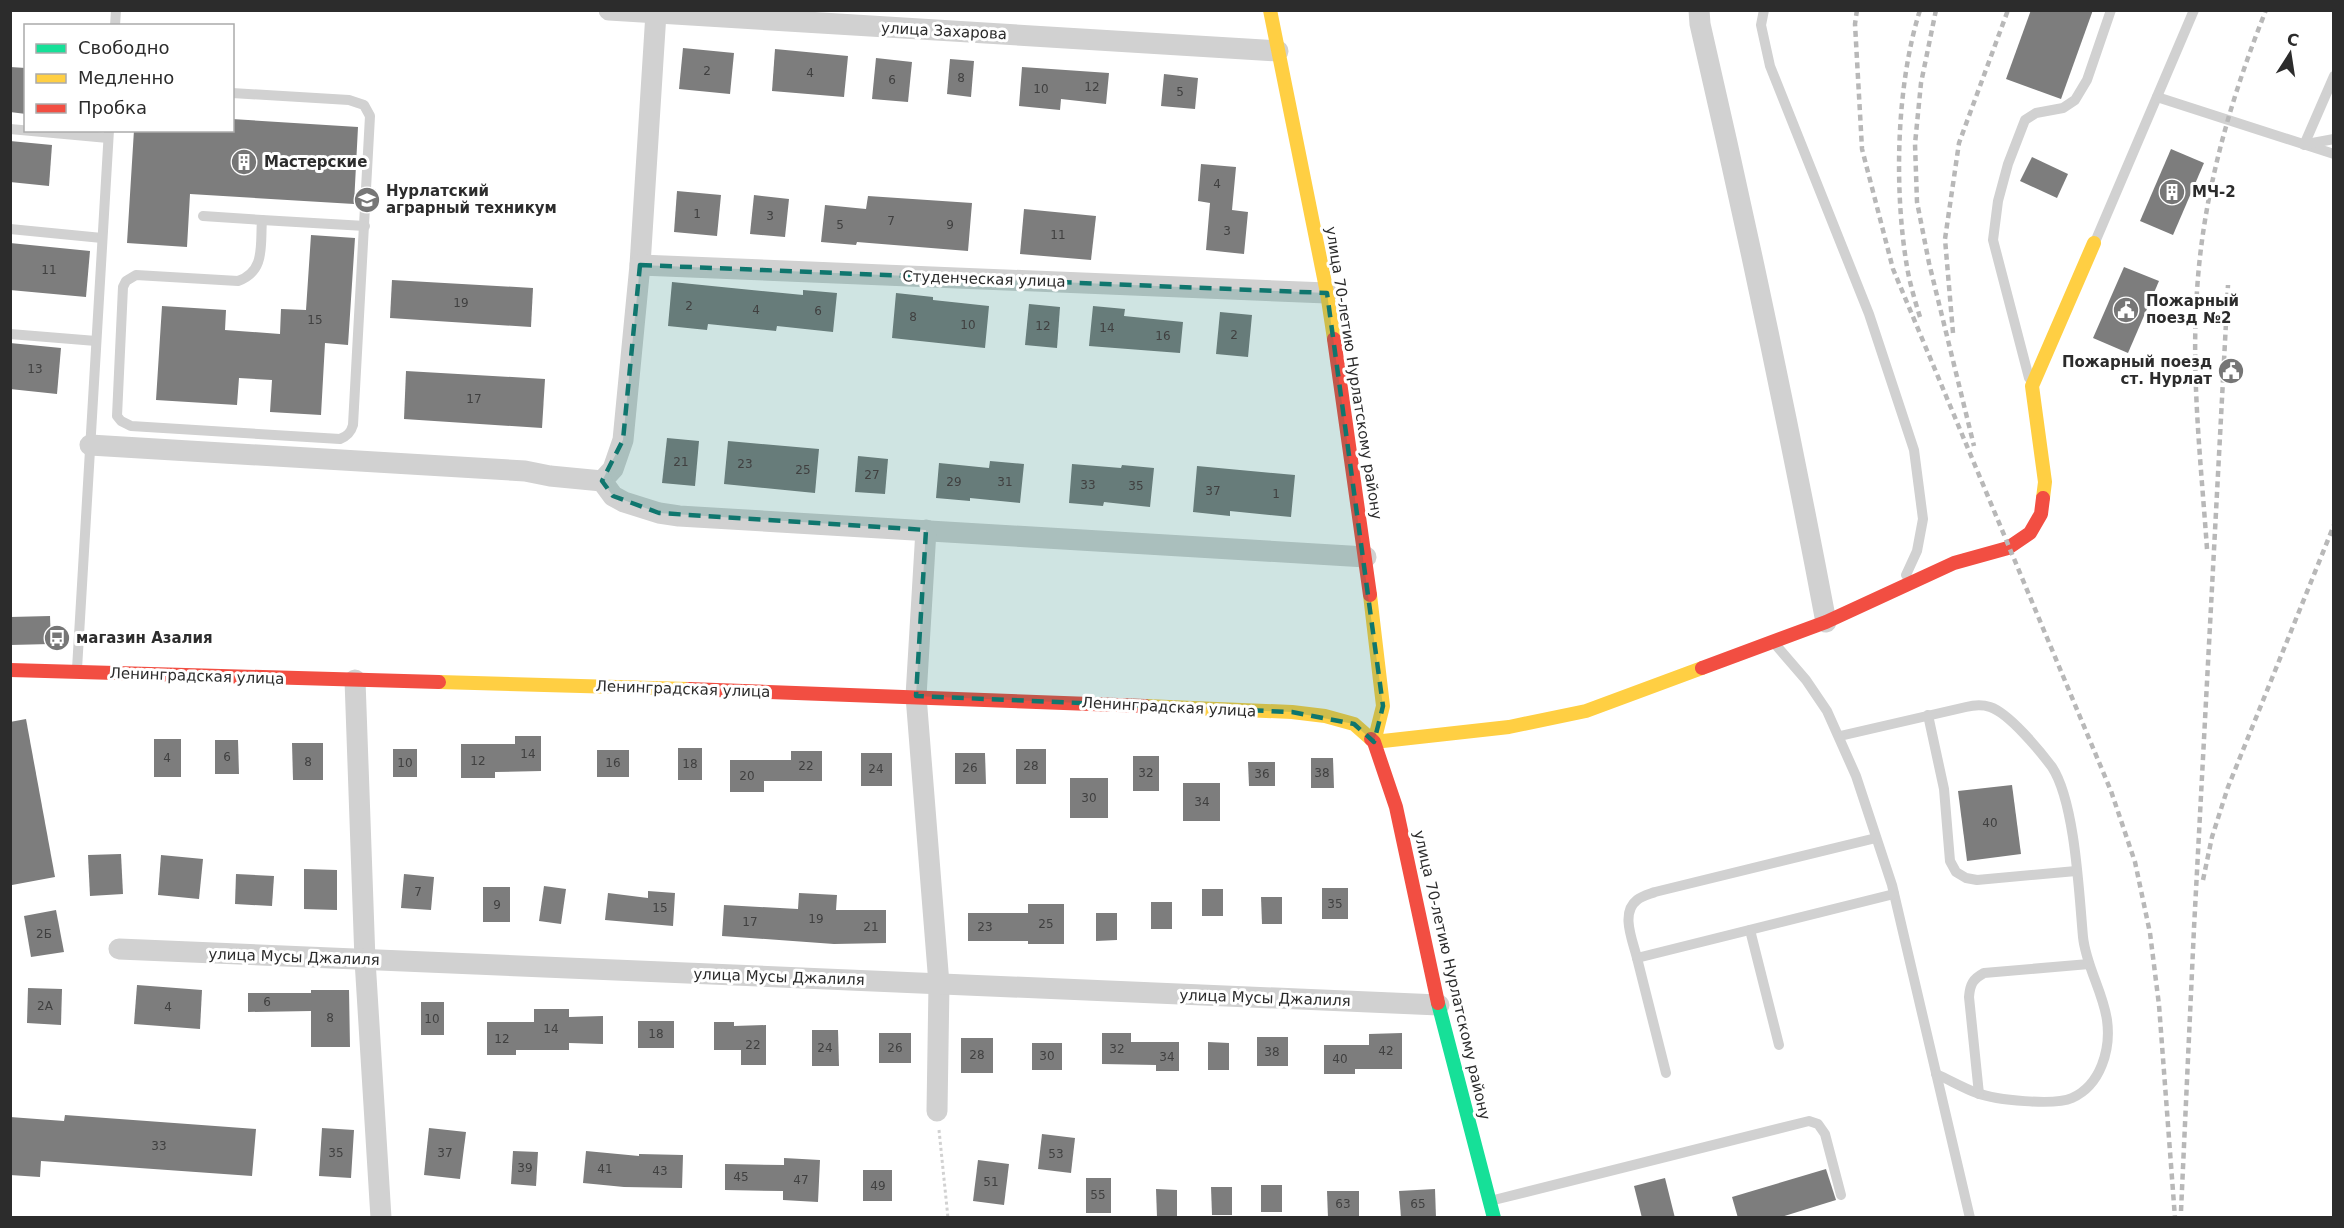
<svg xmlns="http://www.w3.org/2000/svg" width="2344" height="1228" viewBox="0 0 2344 1228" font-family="'DejaVu Sans',sans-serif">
<rect width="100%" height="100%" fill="#fff"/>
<!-- building -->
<g fill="#7d7d7d">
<path d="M2031 10H2093L2061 99 2006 79Z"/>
<path d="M683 48 734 53 730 94 679 89Z"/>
<path d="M775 49 848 56 844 97 772 91Z"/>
<path d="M876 58 912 62 908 102 872 99Z"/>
<path d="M950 59 974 61 971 97 947 94Z"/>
<path d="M10 67 26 68V114L10 112Z"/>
<path d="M1022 67 1109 73 1106 104 1061 99 1060 110 1019 106Z"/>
<path d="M1164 74 1198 78 1195 109 1161 106Z"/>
<path d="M232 119 358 127 354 204 190 194 187 247 127 243 134 130H232Z"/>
<path d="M10 141 52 145 49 186 10 182Z"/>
<path d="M2171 149 2204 163 2173 235 2140 221Z"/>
<path d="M2032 157 2068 174 2057 198 2020 181Z"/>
<path d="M1201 164 1236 167 1232 210 1248 212 1244 254 1206 250 1210 203 1198 201Z"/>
<path d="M677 191 721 195 717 236 674 232Z"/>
<path d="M754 195 789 199 785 237 750 234Z"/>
<path d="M868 196 972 203 968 251 857 242 856 245 821 242 825 205 866 209Z"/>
<path d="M1024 209 1096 216 1091 260 1020 254Z"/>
<path d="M311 235 355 238 348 345 325 343 321 415 270 412 272 380 239 378 237 405 156 400 162 306 226 310 225 330 280 334 281 309 306 310Z"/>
<path d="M10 243 90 251 86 297 10 290Z"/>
<path d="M2124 267 2159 281 2128 353 2093 338Z"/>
<path d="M392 280 533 288 531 327 390 318Z"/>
<path d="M672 282 803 295V290L837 293 833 332 777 326 776 331 708 324 707 330 668 326Z"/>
<path d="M896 293 933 297V300L989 306 985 348 892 338Z"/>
<path d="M1029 304 1060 307 1057 348 1025 345Z"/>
<path d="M1093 306 1125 309 1124 316 1183 322 1180 353 1089 346Z"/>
<path d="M1220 312 1252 315 1248 357 1216 354Z"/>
<path d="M10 343 61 348 57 394 10 389Z"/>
<path d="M406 371 545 379 542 428 404 419Z"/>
<path d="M667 438 699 441 695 486 662 483Z"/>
<path d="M728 441 819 449 815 493 724 484Z"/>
<path d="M858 456 888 459 885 494 855 492Z"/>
<path d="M990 461 1024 464 1020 503 970 498V501L936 498 939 463 989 468Z"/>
<path d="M1072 464 1121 468 1122 465 1154 468 1150 507 1104 502 1103 506 1069 503Z"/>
<path d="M1197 466 1295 475 1291 517 1230 511V516L1193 512Z"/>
<path d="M50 616 51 644 10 645V617Z"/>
<path d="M26 719 55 877 12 885 10 875V722Z"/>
<path d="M515 736H541V771L495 772V778H461V744H515Z"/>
<rect x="154" y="739" width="27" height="38"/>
<path d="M215 740H238L239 774H215Z"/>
<path d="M292 743H323V780H293Z"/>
<rect x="678" y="748" width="24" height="32"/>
<rect x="393" y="749" width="24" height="28"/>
<rect x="1016" y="749" width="30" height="35"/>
<rect x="597" y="750" width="32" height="27"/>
<path d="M791 751H822V781H764V792H730V760H791Z"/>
<rect x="861" y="753" width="31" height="33"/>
<path d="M955 753H985L986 784H955Z"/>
<rect x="1133" y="756" width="26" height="35"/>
<path d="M1311 758H1333L1334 788H1311Z"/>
<path d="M1248 762H1275V786H1249Z"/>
<rect x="1070" y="778" width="38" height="40"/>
<rect x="1183" y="783" width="37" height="38"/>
<path d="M2012 785 2021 854 1967 861 1958 791Z"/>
<path d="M121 854 123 894 90 896 88 855Z"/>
<path d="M161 855 203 859 199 899 158 895Z"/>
<path d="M304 869 337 870V910L304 909Z"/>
<path d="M236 874 274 876 272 906 235 904Z"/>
<path d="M404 874 434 877 431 910 401 908Z"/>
<path d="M544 886 566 889 561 924 539 921Z"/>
<rect x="483" y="887" width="27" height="35"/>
<rect x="1322" y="888" width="26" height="31"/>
<rect x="1202" y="889" width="21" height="27"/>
<path d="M648 891 675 893 673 926 605 920 608 893 648 898Z"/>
<path d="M799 893 837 895 836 910H886V943L834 944 722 936 724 905 798 909Z"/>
<path d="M1261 897H1282V924H1262Z"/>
<rect x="1151" y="902" width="21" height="27"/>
<path d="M1028 904H1064V944H1028V941H968V913H1028Z"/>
<path d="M56 910 64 952 31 957 24 916Z"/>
<path d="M1096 913H1117V940L1096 941Z"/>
<path d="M137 985 202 990 200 1029 134 1024Z"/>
<path d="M28 988 62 989 61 1025 27 1023Z"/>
<path d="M311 990H349L350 1047H311V1011L248 1012V993H311Z"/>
<rect x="421" y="1002" width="23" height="33"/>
<path d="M534 1009H569V1017L603 1016V1044L569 1043V1050H516V1055H487V1022H534Z"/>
<rect x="638" y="1021" width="36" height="27"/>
<path d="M714 1022H734V1026L766 1025V1065H741V1050H714Z"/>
<path d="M812 1030H838L839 1066H812Z"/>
<rect x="879" y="1033" width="32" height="30"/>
<path d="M1102 1033H1131V1042H1179V1071H1156V1065L1102 1064Z"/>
<path d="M1402 1033V1069H1355V1074H1324V1045H1369V1034Z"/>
<rect x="1257" y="1037" width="31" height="29"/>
<rect x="961" y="1038" width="32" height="35"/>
<path d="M1208 1042 1229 1043V1070H1208Z"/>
<rect x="1032" y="1043" width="30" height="27"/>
<path d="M65 1115 256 1129 252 1176 41 1161 40 1177 10 1175V1117L64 1121Z"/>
<path d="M322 1128 354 1130 351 1178 319 1176Z"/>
<path d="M429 1128 466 1132 460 1179 424 1175Z"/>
<path d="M1042 1134 1075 1138 1071 1173 1038 1169Z"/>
<path d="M513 1151 538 1152 536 1186 511 1184Z"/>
<path d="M586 1151 639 1156V1154L683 1155 682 1188 624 1187 583 1183Z"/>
<path d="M784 1158 820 1160 818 1202 783 1200V1191L725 1190V1164L784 1165Z"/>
<path d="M978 1160 1009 1164 1004 1205 973 1201Z"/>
<path d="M1826 1169 1836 1200 1778 1218H1738L1732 1197Z"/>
<rect x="863" y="1170" width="29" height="31"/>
<rect x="1086" y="1178" width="25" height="35"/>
<path d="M1665 1178 1675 1218H1642L1634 1186Z"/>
<rect x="1261" y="1185" width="21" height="27"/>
<path d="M1211 1187H1232V1215H1212Z"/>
<path d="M1156 1189 1177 1190V1217H1157Z"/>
<path d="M1435 1189 1436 1218H1401L1399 1191Z"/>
<path d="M1327 1191H1359V1218H1328Z"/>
</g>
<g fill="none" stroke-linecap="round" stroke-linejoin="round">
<!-- path -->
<path stroke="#d1d1d1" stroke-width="3" stroke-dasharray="3 3" stroke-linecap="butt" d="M939 1130 948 1218"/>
<!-- lane -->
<g stroke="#d1d1d1" stroke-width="10">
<path d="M1764 10 1761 25 1770 66 1869 314 1914 450 1923 519 1917 551 1906 575"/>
<path d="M115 26 116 10"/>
<path d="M2157 97 2334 154"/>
<path d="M10 129 108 138"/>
<path d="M2307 144 2334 139"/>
<path d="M2304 145 2334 76"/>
<path d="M203 216 262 220C260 245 266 271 238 281L136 275 126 281 123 287 117 416 121 421 131 426 340 439C348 436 351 432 353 425L370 116 364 105 349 100 232 93"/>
<path d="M262 220 365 226"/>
<path d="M10 229 102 238"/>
<path d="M2095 242 2194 10"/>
<path d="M10 334 96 341"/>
<path d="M2029 378 1993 240 1998 201 2008 164 2025 120 2036 113 2063 108 2075 100 2087 80 2111 10"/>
<path d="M1775 644 1806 680 1827 711 1856 776 1892 885 1970 1218"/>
<path d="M77 669 109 130"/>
<path d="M1928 715 1944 789 1950 861 1956 872 1966 878 1977 880 2076 871"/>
<path d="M1840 736 1966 707C1974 705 1981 704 1990 707 2009 713 2040 751 2052 767 2075 802 2079 893 2083 937 2086 966 2103 992 2107 1020 2111 1049 2101 1085 2072 1098 2054 1106 1996 1100 1977 1093 1963 1088 1950 1080 1936 1074"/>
<path d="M1876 838 1655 892C1650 894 1642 896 1637 900 1620 913 1633 941 1637 958L1894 894"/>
<path d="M1750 930 1779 1045"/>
<path d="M1637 958 1666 1073"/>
<path d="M1979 1094 1969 997C1970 984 1973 979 1984 973L2089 964"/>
<path d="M1494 1200 1809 1121 1818 1124 1825 1134 1841 1195"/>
</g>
<!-- street -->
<g stroke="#d1d1d1" stroke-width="21">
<path d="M609 10 1278 51"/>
<path d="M1699 10 1700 24C1746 223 1788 421 1826 622"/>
<path d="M656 13 640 265 623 440 613 469 602 481 613 496 624 502 659 513 679 516 1366 557"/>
<path d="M640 265 1327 293"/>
<path d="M90 445 525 471 550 476 602 481"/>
<path d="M926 530 916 696 939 984 937 1111"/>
<path d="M355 680 365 960 381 1218"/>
<path d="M119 949 1439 1005"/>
</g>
<!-- fast -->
<path stroke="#16e098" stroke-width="14" d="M1438 1003 1494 1218"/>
<!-- slow -->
<g stroke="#ffcf43" stroke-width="14">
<path d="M1270 10 1327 293 1334 339"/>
<path d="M2043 498 2045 482 2032 386 2094 243"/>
<path d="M1370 595 1383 706 1374 742 1509 727 1586 711 1702 668"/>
<path d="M439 682 689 689"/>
<path d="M1145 706 1292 712 1325 716 1354 724 1371 739"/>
</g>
<!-- jam -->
<g stroke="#f24e42" stroke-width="14">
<path d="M1334 339 1370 595"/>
<path d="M1702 668 1826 622 1954 563 2008 548 2030 533 2041 514 2043 498"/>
<path d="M10 670 439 682"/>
<path d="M689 689 1145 706"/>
<path d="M1371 739 1374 742 1396 807 1438 1003"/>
</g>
<!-- rail -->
<g stroke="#b8b8b8" stroke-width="4.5" stroke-dasharray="6 4.5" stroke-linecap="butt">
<path d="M1857 10 1855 24 1862 149 1893 269 2111 791 2135 862 2150 933 2159 1005 2175 1218"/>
<path d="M1936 10 1921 83 1915 144 1917 202 1929 263 1974 446"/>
<path d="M1920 317C1915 301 1910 284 1907 267 1894 190 1896 86 1920 10"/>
<path d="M1953 333 1945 239 1959 143 2008 10"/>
<path d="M2207 549C2201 463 2191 377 2197 291 2203 194 2230 100 2266 10"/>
<path d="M2203 880 2212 837 2228 787 2334 525"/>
<path d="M2181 1211 2194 928 2228 285"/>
</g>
</g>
<!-- marked area -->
<path fill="#0f766e" fill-opacity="0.2" stroke="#0f766e" stroke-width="4.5" stroke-dasharray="12 8" stroke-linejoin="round" d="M640 265 1327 293 1383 706 1374 742 1354 724 1292 712 916 696 926 530 659 513 613 496 602 481 623 440Z"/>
<!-- icons -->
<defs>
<g id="building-disc" transform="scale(1.35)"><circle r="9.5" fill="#767676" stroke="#fff"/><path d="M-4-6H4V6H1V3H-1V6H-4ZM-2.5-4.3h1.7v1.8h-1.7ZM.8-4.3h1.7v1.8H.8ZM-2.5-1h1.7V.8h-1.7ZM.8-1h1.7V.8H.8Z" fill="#fff"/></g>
<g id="university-disc" transform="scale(1.35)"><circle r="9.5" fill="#767676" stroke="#fff"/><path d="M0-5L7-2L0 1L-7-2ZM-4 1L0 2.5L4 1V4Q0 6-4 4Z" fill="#fff"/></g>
<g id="civic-disc" transform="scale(1.35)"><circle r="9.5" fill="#767676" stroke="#fff"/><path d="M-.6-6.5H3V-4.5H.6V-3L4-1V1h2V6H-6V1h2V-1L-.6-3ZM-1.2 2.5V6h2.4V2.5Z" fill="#fff"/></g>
<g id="bus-disc" transform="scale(1.35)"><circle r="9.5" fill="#767676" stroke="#fff"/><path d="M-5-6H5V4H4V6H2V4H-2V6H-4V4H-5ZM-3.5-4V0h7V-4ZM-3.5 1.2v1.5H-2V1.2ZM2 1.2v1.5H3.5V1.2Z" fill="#fff"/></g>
</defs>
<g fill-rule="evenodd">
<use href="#building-disc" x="244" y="162"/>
<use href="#building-disc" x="2172" y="192"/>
<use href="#university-disc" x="367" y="200"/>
<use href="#civic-disc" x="2126" y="310"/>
<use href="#civic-disc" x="2231" y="371"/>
<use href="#bus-disc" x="57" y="638"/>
</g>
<g text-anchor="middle" stroke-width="6" stroke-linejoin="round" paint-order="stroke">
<!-- number labels -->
<g font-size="12" fill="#404040">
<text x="707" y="75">2</text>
<text x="810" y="77">4</text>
<text x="961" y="82">8</text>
<text x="892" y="84">6</text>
<text x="1092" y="91">12</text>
<text x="1041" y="93">10</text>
<text x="1180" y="96">5</text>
<text x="1217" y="188">4</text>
<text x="697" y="218">1</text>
<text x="770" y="220">3</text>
<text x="891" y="225">7</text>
<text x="840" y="229">5</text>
<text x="950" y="229">9</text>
<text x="1227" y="235">3</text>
<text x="1058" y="239">11</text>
<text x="49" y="274">11</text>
<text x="461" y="307">19</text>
<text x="689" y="310">2</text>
<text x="756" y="314">4</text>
<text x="818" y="315">6</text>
<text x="913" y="321">8</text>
<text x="315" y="324">15</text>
<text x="968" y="329">10</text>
<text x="1043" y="330">12</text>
<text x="1107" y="332">14</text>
<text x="1234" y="339">2</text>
<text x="1163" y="340">16</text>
<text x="35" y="373">13</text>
<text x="474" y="403">17</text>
<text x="681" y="466">21</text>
<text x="745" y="468">23</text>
<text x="803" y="474">25</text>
<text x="872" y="479">27</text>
<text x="954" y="486">29</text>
<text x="1005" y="486">31</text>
<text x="1088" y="489">33</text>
<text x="1136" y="490">35</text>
<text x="1213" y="495">37</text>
<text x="1276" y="498">1</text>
<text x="528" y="758">14</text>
<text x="227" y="761">6</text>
<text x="167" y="762">4</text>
<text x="478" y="765">12</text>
<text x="308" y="766">8</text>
<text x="405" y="767">10</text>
<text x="613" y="767">16</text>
<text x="690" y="768">18</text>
<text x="806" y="770">22</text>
<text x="1031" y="770">28</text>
<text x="970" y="772">26</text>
<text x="876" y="773">24</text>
<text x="1146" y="777">32</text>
<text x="1322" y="777">38</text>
<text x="1262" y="778">36</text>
<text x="747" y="780">20</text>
<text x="1089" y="802">30</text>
<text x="1202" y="806">34</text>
<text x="1990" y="827">40</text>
<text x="418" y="896">7</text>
<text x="1335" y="908">35</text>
<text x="497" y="909">9</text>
<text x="660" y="912">15</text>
<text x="816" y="923">19</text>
<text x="750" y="926">17</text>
<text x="1046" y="928">25</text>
<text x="871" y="931">21</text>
<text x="985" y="931">23</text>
<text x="44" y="938">2Б</text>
<text x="267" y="1006">6</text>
<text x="45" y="1010">2А</text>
<text x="168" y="1011">4</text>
<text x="330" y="1022">8</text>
<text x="432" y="1023">10</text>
<text x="551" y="1033">14</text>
<text x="656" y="1038">18</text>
<text x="502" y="1043">12</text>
<text x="753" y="1049">22</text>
<text x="825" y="1052">24</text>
<text x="895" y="1052">26</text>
<text x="1117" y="1053">32</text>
<text x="1386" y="1055">42</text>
<text x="1272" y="1056">38</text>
<text x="977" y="1059">28</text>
<text x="1047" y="1060">30</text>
<text x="1167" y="1061">34</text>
<text x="1340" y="1063">40</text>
<text x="159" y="1150">33</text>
<text x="336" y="1157">35</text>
<text x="445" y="1157">37</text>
<text x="1056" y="1158">53</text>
<text x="525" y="1172">39</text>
<text x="605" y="1173">41</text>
<text x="660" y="1175">43</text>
<text x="741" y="1181">45</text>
<text x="801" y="1184">47</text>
<text x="991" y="1186">51</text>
<text x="878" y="1190">49</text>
<text x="1098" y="1199">55</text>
<text x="1343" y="1208">63</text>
<text x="1418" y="1208">65</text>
</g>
<!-- street labels -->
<g font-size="15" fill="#2c2c2c" stroke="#fff">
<text transform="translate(944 31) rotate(3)" y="5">улица Захарова</text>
<text transform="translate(984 279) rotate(2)" y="5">Студенческая улица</text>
<text transform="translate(1354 373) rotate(81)" y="5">улица 70-летию Нурлатскому району</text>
<text transform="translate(197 676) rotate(2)" y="5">Ленинградская улица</text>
<text transform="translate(683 689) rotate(2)" y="5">Ленинградская улица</text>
<text transform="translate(1169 707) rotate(3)" y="5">Ленинградская улица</text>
<text transform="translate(294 957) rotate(2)" y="5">улица Мусы Джалиля</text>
<text transform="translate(1452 975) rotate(77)" y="5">улица 70-летию Нурлатскому району</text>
<text transform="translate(779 977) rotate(2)" y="5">улица Мусы Джалиля</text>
<text transform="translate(1265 998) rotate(2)" y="5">улица Мусы Джалиля</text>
</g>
<!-- poi labels -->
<g font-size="15" font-weight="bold" fill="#2c2c2c" stroke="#fff" text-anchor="start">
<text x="264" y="167">Мастерские</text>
<text x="386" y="196">Нурлатский<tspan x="386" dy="17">аграрный техникум</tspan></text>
<text x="2192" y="197">МЧ-2</text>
<text x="2146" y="306">Пожарный<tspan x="2146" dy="17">поезд №2</tspan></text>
<text x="2212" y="367" text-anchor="end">Пожарный поезд<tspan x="2212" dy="17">ст. Нурлат</tspan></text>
<text x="76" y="643">магазин Азалия</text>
</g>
</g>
<!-- border -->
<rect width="2344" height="1228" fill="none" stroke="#2c2c2c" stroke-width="24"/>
<!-- legend -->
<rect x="24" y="24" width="210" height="108" fill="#ffffff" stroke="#ababab" stroke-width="1.5"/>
<rect x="36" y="44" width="30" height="9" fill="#16e098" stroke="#ababab" stroke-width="1.5"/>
<text x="78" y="54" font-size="18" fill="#2c2c2c">Свободно</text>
<rect x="36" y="74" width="30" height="9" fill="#ffcf43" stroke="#ababab" stroke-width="1.5"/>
<text x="78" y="84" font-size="18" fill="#2c2c2c">Медленно</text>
<rect x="36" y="104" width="30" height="9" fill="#f24e42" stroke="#ababab" stroke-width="1.5"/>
<text x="78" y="114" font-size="18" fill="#2c2c2c">Пробка</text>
<!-- north arrow -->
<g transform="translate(2290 54) rotate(12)" stroke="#ffffff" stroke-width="4.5" paint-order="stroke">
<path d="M0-4.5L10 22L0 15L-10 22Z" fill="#2c2c2c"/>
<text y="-9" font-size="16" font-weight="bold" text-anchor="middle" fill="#2c2c2c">С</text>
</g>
</svg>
